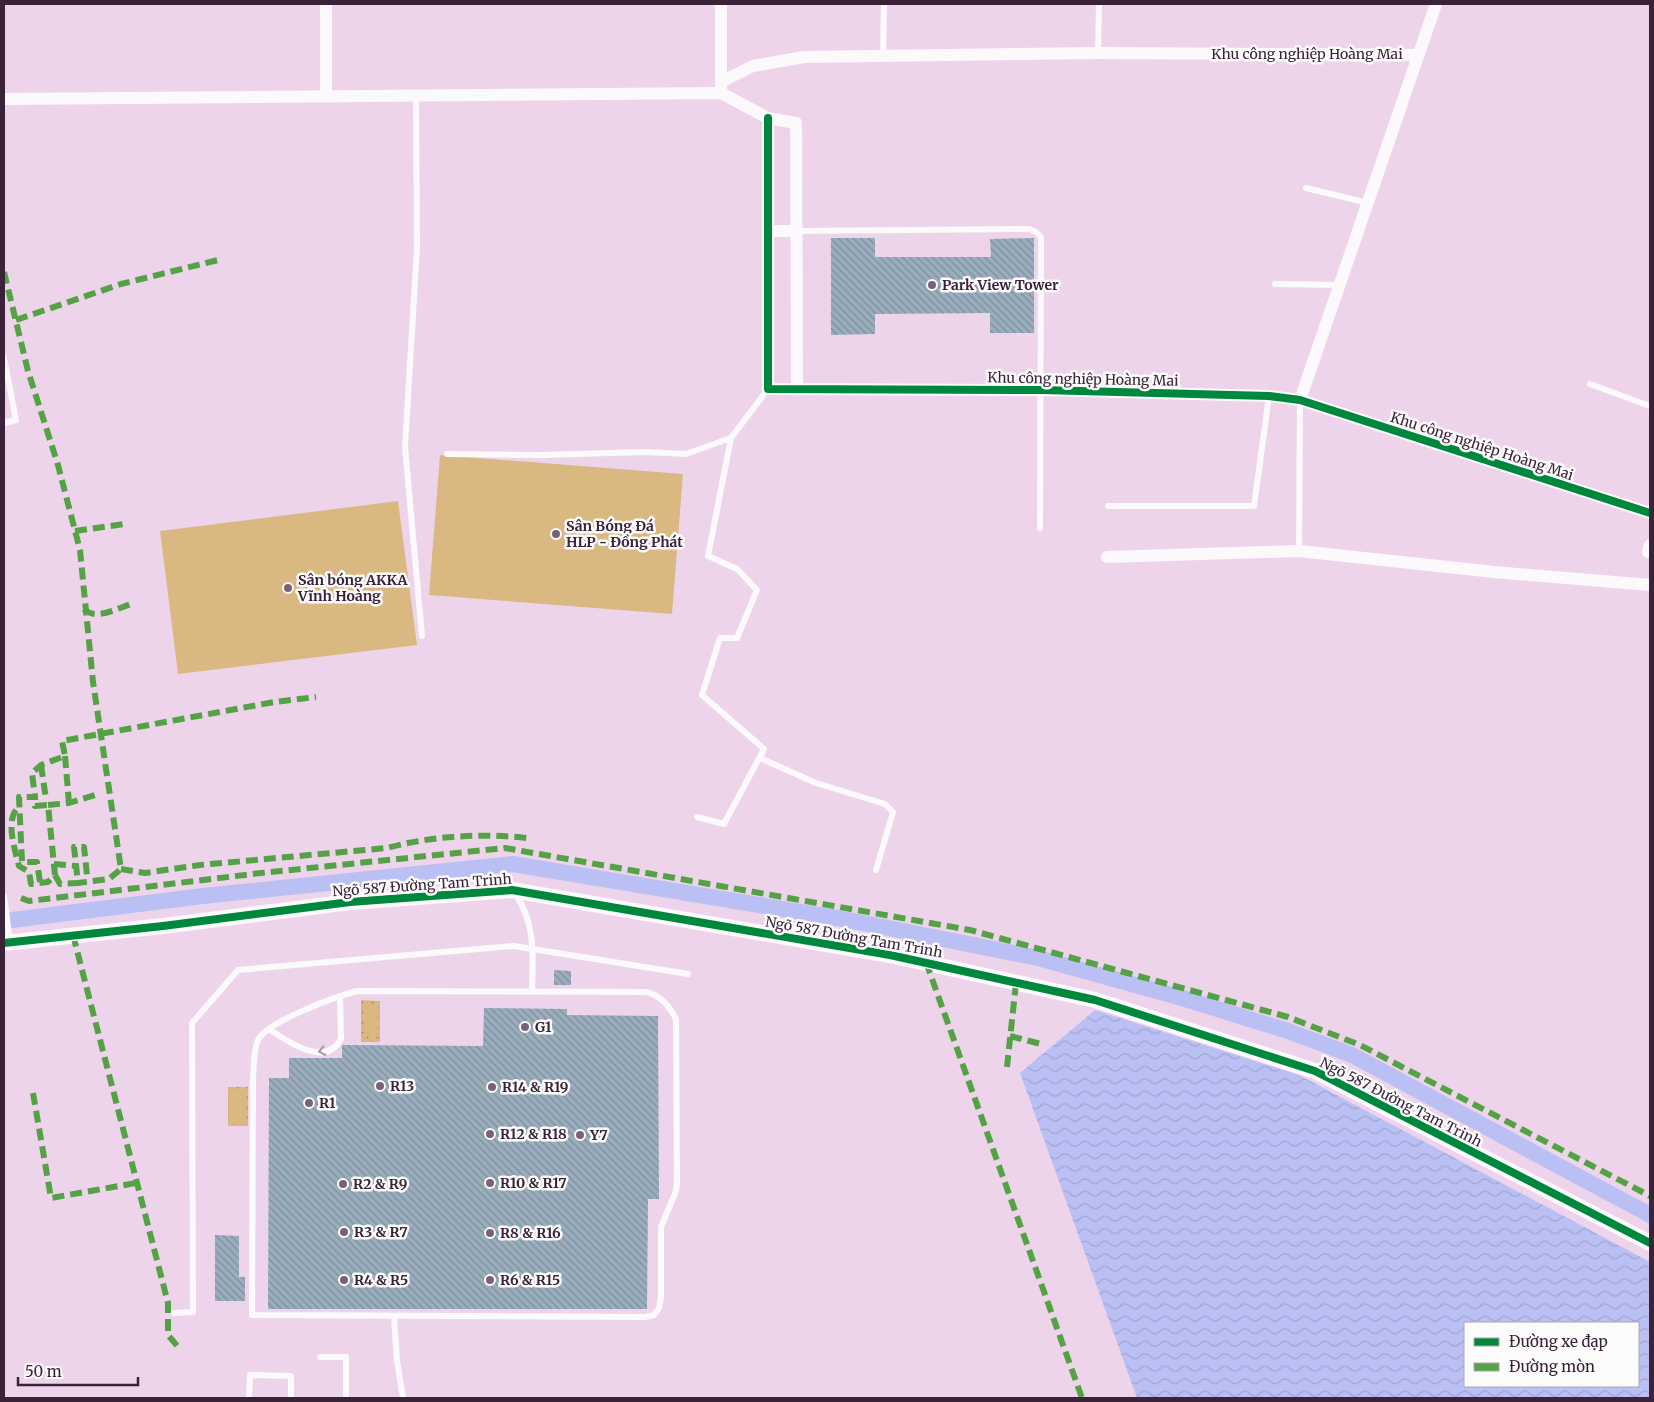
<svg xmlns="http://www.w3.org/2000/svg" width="1654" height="1402" viewBox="0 0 1654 1402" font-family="Merriweather,serif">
<defs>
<pattern id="park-dots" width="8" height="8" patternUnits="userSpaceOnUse" patternTransform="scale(1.25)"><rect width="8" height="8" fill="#d9b981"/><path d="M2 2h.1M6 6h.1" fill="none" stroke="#b1966b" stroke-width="1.8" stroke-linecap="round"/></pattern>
<pattern id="water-waves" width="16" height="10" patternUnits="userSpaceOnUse" patternTransform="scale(1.25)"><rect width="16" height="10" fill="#bac0f3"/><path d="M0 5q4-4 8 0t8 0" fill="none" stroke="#a1a5d1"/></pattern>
<pattern id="building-back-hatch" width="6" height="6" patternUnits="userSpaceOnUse" patternTransform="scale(1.25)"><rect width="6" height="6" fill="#9aaebd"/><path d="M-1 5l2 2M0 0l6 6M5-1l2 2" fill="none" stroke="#7f8d9b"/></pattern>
</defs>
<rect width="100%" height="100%" fill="#eed4eb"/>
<!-- park -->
<g fill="url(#park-dots)">
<path d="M361 1000 380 1001V1042H361Z"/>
<rect x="228" y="1087" width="20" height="39"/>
</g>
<!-- pitch -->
<g fill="#d9b981">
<path d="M440 455 683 474 672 614 429 595Z"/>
<path d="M398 501 417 645 178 674 160 531Z"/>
<path d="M364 1005 378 1006 377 1035H364Z"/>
<path d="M245 1090V1123H231V1091Z"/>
</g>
<!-- water -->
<path fill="url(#water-waves)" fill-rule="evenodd" d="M1095 1010 1299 1075 1650 1262V1398H1137L1020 1073ZM1465 1323H1638V1386H1465Z"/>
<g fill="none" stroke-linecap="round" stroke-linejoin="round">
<!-- canal -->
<path stroke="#bac0f3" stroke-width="16" d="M4 921 203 896 513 864 843 919 1038 958 1182 998 1288 1031 1352 1055 1650 1215"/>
</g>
<!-- building -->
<g fill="url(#building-back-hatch)">
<path d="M831 238H875V257H991L990 239 1034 238V333H990V313L875 314V334L831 335Z"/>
<path d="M554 970 571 971V985H554Z"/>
<path d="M484 1008 567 1009V1015L658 1016 659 1199H648L647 1309H268L269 1078H289V1058H342V1045L483 1046Z"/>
<path d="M215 1235 239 1236V1277H245V1301H215Z"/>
</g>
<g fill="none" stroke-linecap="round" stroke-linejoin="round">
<!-- service -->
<g stroke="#fcf9fc" stroke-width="6">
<path d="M1098 53 1099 4"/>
<path d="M883 56 884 4"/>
<path d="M416 96 417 248 405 447 422 636"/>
<path d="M1306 188 1368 203"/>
<path d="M796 231 1029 229 1036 232 1041 237 1040 528"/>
<path d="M1275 284 1339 285"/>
<path d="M4 358 16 420 4 423"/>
<path d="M1590 384 1650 406"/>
<path d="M447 454 541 455 645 452 686 454 731 438 768 389"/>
<path d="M1108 506H1254L1269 396"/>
<path d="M1299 551 1300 400"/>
<path d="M760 758 816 783 885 804 893 812 876 870"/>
<path d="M697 817 724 824 764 749 702 695 720 638H737L757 590 737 569 708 556 731 438"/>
<path d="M515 893C536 925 533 955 532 991"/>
<path d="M4 896 10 942"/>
<path d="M357 991 646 992C660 995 669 1005 676 1019L677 1182 676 1191 661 1227V1297L659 1308 654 1315 645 1317 252 1315 253 1078C254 1066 253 1051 258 1040 268 1021 335 997 357 991Z"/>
<path d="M269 1029C287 1041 325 1069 341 1039L340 996"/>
<path d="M174 1313 193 1312 192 1023 238 970 514 946 688 974"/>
<path d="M394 1316 397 1361 403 1398"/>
<path d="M320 1357H346V1398"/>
<path d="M249 1398 250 1375 291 1376V1398"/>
</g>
<!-- minor -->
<g stroke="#fcf9fc" stroke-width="12">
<path d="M326 4V96"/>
<path d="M721 4V89"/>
<path d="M721 82 753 66 804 57 1098 53 1418 55"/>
<path d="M4 99 721 93 768 118 796 123 797 389"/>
<path d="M768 118V389L1042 390 1269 396 1300 400 1650 513"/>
<path d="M768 231H796"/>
<path d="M1300 400 1436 4"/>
<path d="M1648 552 1650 545"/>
<path d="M1107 557 1299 551 1494 572 1650 585"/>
</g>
<!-- tertiary -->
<path stroke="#fcf9fc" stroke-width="16" d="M4 943 163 926 350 902 512 890 890 955 1095 1000 1315 1071 1650 1243"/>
<!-- quiet -->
<g stroke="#54a245" stroke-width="6" stroke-dasharray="12 6" stroke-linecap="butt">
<path d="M4 272 28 371 58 465 80 550 93 682 121 869 109 879 78 883"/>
<path d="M16 320 121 284 222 259"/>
<path d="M75 531 124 524"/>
<path d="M84 609C95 621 118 608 131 604"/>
<path d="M65 756 69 803"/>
<path d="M41 765 46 799"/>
<path d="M48 805 69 803 98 794"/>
<path d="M16 810C6 823 15 850 19 866L29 872 31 884 48 882 55 875 48 805 35 806V797"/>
<path d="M54 864 76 866"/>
<path d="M121 869 145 873 200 865 387 848C431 836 482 833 527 838"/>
<path d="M55 875 60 884 78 883 74 847H84L87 875"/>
<path d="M40 882 37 862H22L19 797H35L32 773 41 765 65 756 62 741 274 702 316 697"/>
<path d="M21 898 29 901 261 873 505 848 970 930 1288 1017 1360 1045 1650 1196"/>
<path d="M73 935 168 1303V1335L179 1348"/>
<path d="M926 962 1082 1398"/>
<path d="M1010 1036 1041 1044"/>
<path d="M1007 1067 1016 983"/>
<path d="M33 1093 51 1198 136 1183"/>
</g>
<!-- cycleway casing -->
<g stroke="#fbfbfb" stroke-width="11">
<g id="cycleway">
<path d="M768 118V389L1042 390 1269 396 1300 400 1650 513"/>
<path d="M4 943 163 926 350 902 512 890 890 955 1095 1000 1315 1071 1650 1243"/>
</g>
</g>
<!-- cycleway -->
<use href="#cycleway" stroke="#00873e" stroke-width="8"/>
</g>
<!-- one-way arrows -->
<defs><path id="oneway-chevron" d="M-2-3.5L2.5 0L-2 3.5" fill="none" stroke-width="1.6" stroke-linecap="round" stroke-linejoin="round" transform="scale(1.25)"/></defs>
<use stroke="#a599a4" href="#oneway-chevron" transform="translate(322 1051) rotate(169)"/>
<!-- markers -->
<g fill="#796177" stroke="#fbfbfb" stroke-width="2">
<circle cx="932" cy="285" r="5"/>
<circle cx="556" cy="534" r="5"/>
<circle cx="288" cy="588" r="5"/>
<circle cx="525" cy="1027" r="5"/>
<circle cx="380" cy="1086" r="5"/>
<circle cx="492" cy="1087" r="5"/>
<circle cx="309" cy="1103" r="5"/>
<circle cx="490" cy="1134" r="5"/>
<circle cx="580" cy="1135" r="5"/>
<circle cx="490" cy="1183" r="5"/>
<circle cx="343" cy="1184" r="5"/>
<circle cx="344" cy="1232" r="5"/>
<circle cx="490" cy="1233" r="5"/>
<circle cx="344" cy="1280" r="5"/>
<circle cx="490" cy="1280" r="5"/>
</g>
<g text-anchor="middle" stroke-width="5" stroke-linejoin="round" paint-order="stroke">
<!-- street labels -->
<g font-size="14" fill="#3a2338" stroke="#fbfbfb">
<text x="1307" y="59">Khu công nghiệp Hoàng Mai</text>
<text transform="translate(1083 379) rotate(1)" y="5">Khu công nghiệp Hoàng Mai</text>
<text transform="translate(1482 446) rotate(18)" y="5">Khu công nghiệp Hoàng Mai</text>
<text transform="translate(422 885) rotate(-4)" y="5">Ngõ 587 Đường Tam Trinh</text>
<text transform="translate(854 937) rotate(10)" y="5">Ngõ 587 Đường Tam Trinh</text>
<text transform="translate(1401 1102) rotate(27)" y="5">Ngõ 587 Đường Tam Trinh</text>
</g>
<!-- poi labels -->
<g font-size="14" font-weight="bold" fill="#3a2338" stroke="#fbfbfb" text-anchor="start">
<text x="942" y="290">Park View Tower</text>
<text x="566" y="531">Sân Bóng Đá<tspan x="566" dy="16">HLP - Đồng Phát</tspan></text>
<text x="298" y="585">Sân bóng AKKA<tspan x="298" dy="16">Vĩnh Hoàng</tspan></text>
<text x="535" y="1032">G1</text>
<text x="390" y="1091">R13</text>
<text x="502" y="1092">R14 &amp; R19</text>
<text x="319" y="1108">R1</text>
<text x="500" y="1139">R12 &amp; R18</text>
<text x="590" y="1140">Y7</text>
<text x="500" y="1188">R10 &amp; R17</text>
<text x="353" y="1189">R2 &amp; R9</text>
<text x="354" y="1237">R3 &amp; R7</text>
<text x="500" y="1238">R8 &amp; R16</text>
<text x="354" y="1285">R4 &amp; R5</text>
<text x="500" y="1285">R6 &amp; R15</text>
</g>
</g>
<!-- border -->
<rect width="1654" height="1402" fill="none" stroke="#3a2338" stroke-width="10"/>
<!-- legend -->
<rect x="1464" y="1322" width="175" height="65" fill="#fbfbfb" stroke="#aea5ad"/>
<rect x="1474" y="1338" width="25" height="8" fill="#00873e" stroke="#aea5ad"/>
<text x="1509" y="1347" font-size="15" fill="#3a2338">Đường xe đạp</text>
<rect x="1474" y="1363" width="25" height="8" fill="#54a245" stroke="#aea5ad"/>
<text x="1509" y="1372" font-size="15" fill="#3a2338">Đường mòn</text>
<!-- scale -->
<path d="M18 1377v8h120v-8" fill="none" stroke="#3a2338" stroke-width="2.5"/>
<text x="25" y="1377" font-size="15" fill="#3a2338" stroke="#fbfbfb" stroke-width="4" paint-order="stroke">50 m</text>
</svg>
